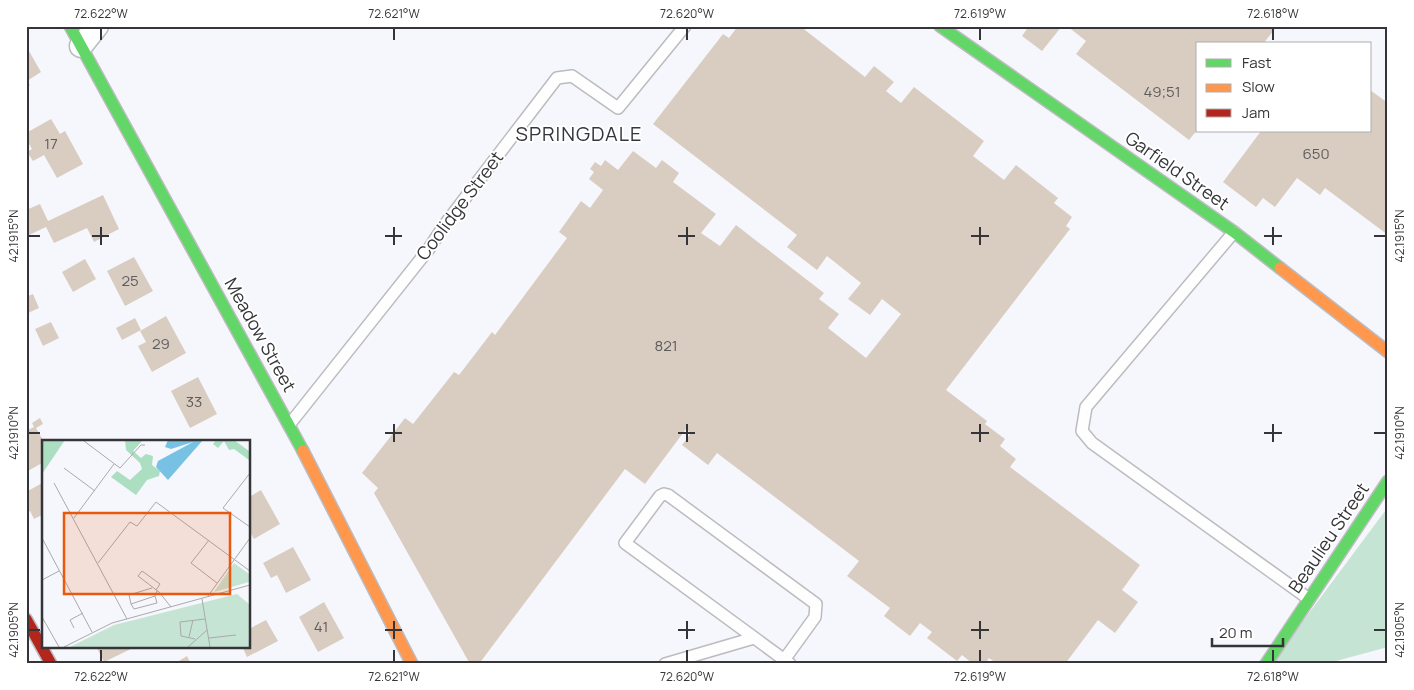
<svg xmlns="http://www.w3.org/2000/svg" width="1414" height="690" viewBox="0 0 1414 690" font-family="Manrope,sans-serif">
<rect width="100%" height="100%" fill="#f6f7fc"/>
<!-- green -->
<path fill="#c6e4d3" d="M1388 507V647L1325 664H1276L1274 660Z"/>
<!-- building -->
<g fill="#d9cdc2">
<path d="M738 26H800L865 77 874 66 894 82 886 91 901 103 914 87 984 141 973 156 1004 180 1016 165 1058 198 1054 203 1072 217 1066 226 1070 229 946 390 987 421 985 424 1005 439 1000 446 1016 459 1010 467 1140 565 1122 590 1138 602 1115 633 1098 620 1065 664H997L989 658 985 664H973L962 655 957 661 927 638 932 632 920 623 910 636 884 616 890 608 847 576 859 561 717 453 708 465 682 445 691 433 686 429 645 484 625 469 479 664H470L374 493 378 488 362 473 405 418 413 424 454 372 459 375 492 332 495 335 567 238 559 232 581 201 590 208 603 190 589 179 594 172 590 169 595 162 601 166 605 160 618 170 633 151 656 168 662 160 679 173 673 182 716 214 701 233 720 246 736 225 824 293 819 299 839 314 828 328 866 358 901 314 882 299 870 315 848 299 861 283 827 256 817 270 787 247 797 235 653 124 723 34 729 38Z"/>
<path d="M1029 26H1062L1042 51 1022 36Z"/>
<path d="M1067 26H1277L1263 44H1198V129L1189 140 1076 54 1086 41Z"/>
<path d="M29 51 41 72 27 81 30 85 26 88V52Z"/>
<path d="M1370 90 1388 103V235L1325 188 1320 195 1297 178 1275 207 1263 198 1256 207 1223 182 1261 131H1370Z"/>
<path d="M51 119 60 134 65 131 83 164 57 178 44 155 33 161 27 152 32 149 26 139V133Z"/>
<path d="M103 195 119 229 94 242 87 228 54 243 46 227 29 235 26 230V210L40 204 48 221Z"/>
<path d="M134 257 153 291 125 306 107 271Z"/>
<path d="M85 259 96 279 73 292 62 272Z"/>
<path d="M33 294 39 308 26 314V297Z"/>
<path d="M166 316 186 353 152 372 138 346 146 342 140 331Z"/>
<path d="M135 318 141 330 122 340 116 328Z"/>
<path d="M51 322 59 338 43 346 35 329Z"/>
<path d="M198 377 217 414 190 428 171 391Z"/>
<path d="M40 418 43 424 36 428 44 442V462L26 472V431L34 427 32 423Z"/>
<path d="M44 482V514L34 519 30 511 26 513V492Z"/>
<path d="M261 490 280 524 254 539 249 530V497Z"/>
<path d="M293 547 311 580 286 593 277 575 271 578 263 563Z"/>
<path d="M324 602 344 638 318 652 299 617Z"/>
<path d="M266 620 278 641 247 657 242 646H249V629Z"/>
<path d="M96 646H137L104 662Z"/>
<path d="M187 656 191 664H174Z"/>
</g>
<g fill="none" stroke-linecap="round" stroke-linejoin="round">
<!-- lane casing -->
<g stroke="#bcbcc0" stroke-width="14">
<g id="lane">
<path d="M1234 232 1086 407 1082 431 1092 443 1309 599"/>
<path d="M289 425 428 250 446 223 557 78 572 76 618 108 685 26"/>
<path d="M784 660 815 617 816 604 668 495 664 494 660 496 625 543 790 664"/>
<path d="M665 664 754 638"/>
</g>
</g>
<!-- street casing -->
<g stroke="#bcbcc0" stroke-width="25">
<path id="street" d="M81 46 97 26"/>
</g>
<!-- fast casing -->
<g stroke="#bcbcc0" stroke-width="14">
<g id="fast">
<path d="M70 26 303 451"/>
<path d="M940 26 1234 232 1280 268"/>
<path d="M1266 664 1388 481"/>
</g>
</g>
<!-- slow casing -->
<g stroke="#bcbcc0" stroke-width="14">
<g id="slow">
<path d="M1280 268 1388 352"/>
<path d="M303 451 412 664"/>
</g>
</g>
<!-- jam casing -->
<g stroke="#bcbcc0" stroke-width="14">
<path id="jam" d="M26 619 51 664"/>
</g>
<!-- lane -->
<use href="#lane" stroke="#fefeff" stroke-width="11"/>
<!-- street -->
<use href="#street" stroke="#fefeff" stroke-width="22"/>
<!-- fast -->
<use href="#fast" stroke="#63d668" stroke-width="11"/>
<!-- slow -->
<use href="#slow" stroke="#ff974d" stroke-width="11"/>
<!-- jam -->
<use href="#jam" stroke="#b3261e" stroke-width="11"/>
</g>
<!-- ticks -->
<path fill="none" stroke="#353539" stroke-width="2" d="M101 28V40M394 28V40M687 28V40M980 28V40M1273 28V40M101 227V245M394 227V245M687 227V245M980 227V245M1273 227V245M28 236H40M92 236H109M385 236H402M678 236H695M971 236H989M1264 236H1282M1374 236H1386M394 424V442M687 424V442M980 424V442M1273 424V442M28 433H40M385 433H402M678 433H695M971 433H989M1264 433H1282M1374 433H1386M394 621V639M687 621V639M980 621V639M28 630H40M385 630H402M678 630H695M971 630H989M1374 630H1386M101 650V662M394 650V662M687 650V662M980 650V662M1273 650V662"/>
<g text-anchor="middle" stroke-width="4" stroke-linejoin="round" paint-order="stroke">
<!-- number labels -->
<g font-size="15" fill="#5e5b5b">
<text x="1162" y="97">49;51</text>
<text x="51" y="149">17</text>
<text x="1316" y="159">650</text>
<text x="130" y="286">25</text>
<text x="161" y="349">29</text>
<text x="666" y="351">821</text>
<text x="194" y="407">33</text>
<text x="321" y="632">41</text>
</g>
<!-- street labels -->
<g font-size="18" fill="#353539" stroke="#fff">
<text transform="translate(1177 171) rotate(35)" y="6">Garfield Street</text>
<text transform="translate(460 206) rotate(-53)" y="6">Coolidge Street</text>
<text transform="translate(260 335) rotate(61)" y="6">Meadow Street</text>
<text transform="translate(1329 538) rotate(-56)" y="6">Beaulieu Street</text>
</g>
<!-- quarter labels -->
<g font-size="20" letter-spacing="1" fill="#35363d" stroke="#fff">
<text x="579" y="141">SPRINGDALE</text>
</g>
</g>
<!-- overview -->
<g transform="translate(42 440)">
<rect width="208" height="208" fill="#f6f7fc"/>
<path d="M192 123 207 134V142L172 152ZM195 154 207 164V207H28L72 185Z" fill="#c6e4d3"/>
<path d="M0 0H23L0 34ZM83 0 100 1 91 11 99 18 104 14 111 16 110 25 118 31 117 36 105 40 94 55 69 37 75 31 88 40 100 29 98 23 84 10ZM174 0H192L207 11V20L192 9 187 10 182 1 176 8 171 4Z" fill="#acdec2"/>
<path d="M126 0H161L126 40 114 27 116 21 151 2 129 9 123 7Z" fill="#77c2e4"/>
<path fill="none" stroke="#a9a9ae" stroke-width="1" d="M42 1 78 28 99 5H103M22 28 53 51M208 33 181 68 208 87M12 43 85 179M32 78 72 24M0 98 50 192M167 100 149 123 175 143M56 123 88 82 95 86 114 62 208 131M0 140 17 131M110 148 87 155 89 164 113 156 115 151M114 150 118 144 100 131 96 136 117 152 129 167M166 156 208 98M160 159 168 207M89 164 92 169 115 163 113 156M0 177 17 207M32 188 28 180 41 173M147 197 151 180M167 198 194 195M153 199 139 196 138 182 163 179M22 207 70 183 208 145M146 207 165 190"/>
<path fill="#e8590c" fill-opacity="0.15" stroke="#e8590c" stroke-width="2.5" d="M22 73H188V154H22Z"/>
<rect width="208" height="208" fill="none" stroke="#353539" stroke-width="2.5"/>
</g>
<!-- border -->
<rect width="1414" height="690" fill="none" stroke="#ffffff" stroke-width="55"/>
<!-- legend -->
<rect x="1196" y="42" width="175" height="90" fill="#ffffff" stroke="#aeaeb0"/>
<rect x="1206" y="59" width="25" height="8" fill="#63d668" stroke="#aeaeb0"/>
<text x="1242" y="68" font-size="15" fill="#353539">Fast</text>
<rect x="1206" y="84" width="25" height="8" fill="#ff974d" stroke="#aeaeb0"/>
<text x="1242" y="92" font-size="15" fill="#353539">Slow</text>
<rect x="1206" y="109" width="25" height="8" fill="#b3261e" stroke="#aeaeb0"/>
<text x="1242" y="118" font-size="15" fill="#353539">Jam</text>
<!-- scale -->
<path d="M1212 638v8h71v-8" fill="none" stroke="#353539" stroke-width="2.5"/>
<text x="1219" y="638" font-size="15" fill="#353539" stroke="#ffffff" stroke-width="4" paint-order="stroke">20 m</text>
<rect x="28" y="28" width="1358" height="634" fill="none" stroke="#353539" stroke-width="2"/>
<g font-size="12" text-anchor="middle" fill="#353539">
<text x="101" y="18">72.622°W</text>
<text x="394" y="18">72.621°W</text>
<text x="687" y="18">72.620°W</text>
<text x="980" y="18">72.619°W</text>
<text x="1273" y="18">72.618°W</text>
<text transform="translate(14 236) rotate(-90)" y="4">42.1915°N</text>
<text transform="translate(1400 236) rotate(-90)" y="4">42.1915°N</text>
<text transform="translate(14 433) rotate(-90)" y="4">42.1910°N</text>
<text transform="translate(1400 433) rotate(-90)" y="4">42.1910°N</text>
<text transform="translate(14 630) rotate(-90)" y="4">42.1905°N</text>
<text transform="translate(1400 630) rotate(-90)" y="4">42.1905°N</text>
<text x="101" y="681">72.622°W</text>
<text x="394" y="681">72.621°W</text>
<text x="687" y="681">72.620°W</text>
<text x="980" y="681">72.619°W</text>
<text x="1273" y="681">72.618°W</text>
</g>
</svg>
